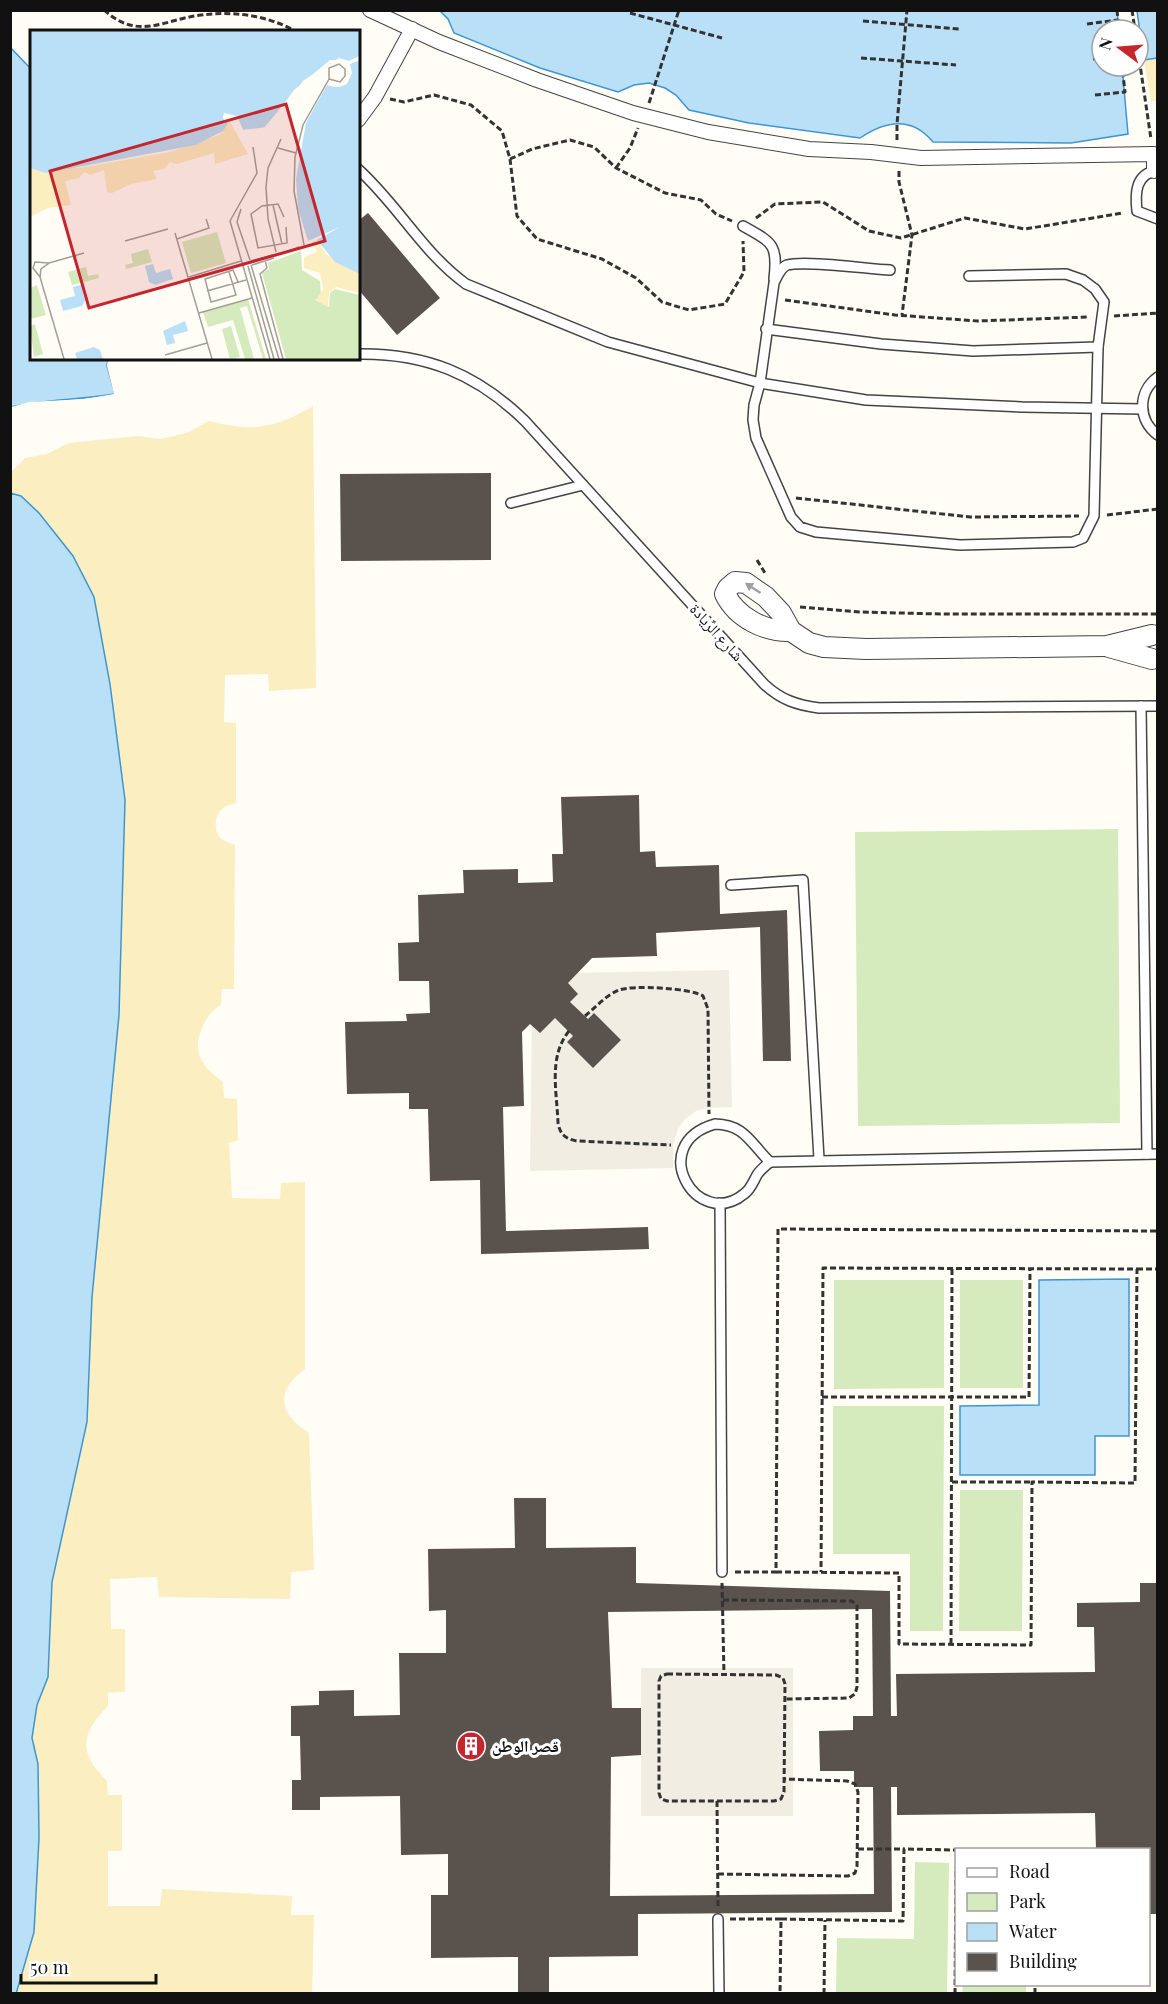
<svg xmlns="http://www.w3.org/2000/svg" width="1168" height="2004" viewBox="0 0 1168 2004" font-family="'Playfair Display','Noto Naskh Arabic',serif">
<rect width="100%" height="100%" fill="#fffdf5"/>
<!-- green -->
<g fill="#d5ebbd">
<path d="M1118 829 1120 1123 858 1126 855 832Z"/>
<path d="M834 1280H944V1388L834 1389Z"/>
<rect x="960" y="1280" width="63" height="108"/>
<path d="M833 1406H944L943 1631H910V1554H833Z"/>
<path d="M960 1490H1023L1022 1631H959Z"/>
<path d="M915 1862 949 1863 947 1993H836L837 1938 914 1939Z"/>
<path d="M963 1985H1026V1993H962Z"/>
</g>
<!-- sand -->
<g fill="#fbeec1">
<path d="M1157 58V100L1151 102 1144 60Z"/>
<path d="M313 406 316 688 269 691 268 674 225 675 224 722 236 723V803C231 805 226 805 222 809 214 816 213 832 222 839 225 842 231 843 235 845L234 989H222L221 1005C211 1011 205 1019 201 1031 192 1054 204 1068 223 1082L224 1098 237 1099 238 1140 229 1143 232 1198 280 1199 281 1183 305 1182V1369C275 1391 278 1413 309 1433L314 1570 291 1572 290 1599 159 1597 157 1577 110 1579 111 1629H125V1692L108 1693V1706C80 1735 78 1752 107 1781L108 1795H122V1851H108V1906H160L162 1889 292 1896 291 1915H314L312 1993H16L34 1932 39 1838 38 1764 32 1738 37 1705 48 1677 52 1582 87 1422 92 1297 119 1015 125 800 110 684 94 597 21 496 11 493 10 473 25 458 47 454 68 443 138 436 162 439 189 432 209 421C254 432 273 429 313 406Z"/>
</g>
<!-- plaza -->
<g fill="#f1ede2">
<path d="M729 970 732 1107 709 1108 696 1111 685 1119 678 1129 673 1145V1168L530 1171 532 1016 572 973Z"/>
<rect x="641" y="1668" width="152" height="148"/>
</g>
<!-- water -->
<g fill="#b9e0f7" stroke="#3f96cf" stroke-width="1.5">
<path d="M440 11H1117L1119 30H1102V66H1122L1128 134 1071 143 933 142C911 115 885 121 860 138L749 123 689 110 676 95 665 88 649 83 634 85 618 92 540 68 454 33 448 19Z"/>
<path d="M1137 11H1157V58L1144 60Z"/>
<path d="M10 47 31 69 32 358 108 359 107 366 115 394C80 400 44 399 11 407Z"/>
<path d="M10 493 21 496 39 513 73 556 94 597 110 684 125 800 119 1015 92 1297 87 1422 52 1582 48 1677 37 1705 32 1738 38 1764 39 1838 34 1932 16 1994 10 1993Z"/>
<path d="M1129 1279V1436H1095V1475H960V1406L1039 1405V1280Z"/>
</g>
<!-- pier -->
<path fill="#fffdf5" d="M111 358 110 366 118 393 116 396 85 402 29 405 10 410 11 407 29 402 85 399 114 394 107 366 108 359Z"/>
<!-- building -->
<g fill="#5a524d" fill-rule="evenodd">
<path d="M368 213 440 298 397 335 358 289V221Z"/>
<path d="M491 473V560L341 561 340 474Z"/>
<path d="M639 795 640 852 655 851 656 867 719 865 720 914 787 910 791 1061H763L760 927 656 933 657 956 592 958 568 983 578 994 570 1002 588 1019 594 1013 621 1040 593 1068 567 1042 573 1036 555 1018 540 1033 530 1024 522 1032 524 1106 503 1107 506 1231 648 1227 649 1249 481 1254 480 1180 430 1181 428 1109H409V1093L347 1094 345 1022 407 1021 406 1014 430 1013 429 981H399L398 943 419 942 418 895 464 893 463 870 518 869V883L553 882 552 854H563L561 797Z"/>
<path d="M514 1498H546V1548L636 1547V1583L890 1591 891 1716H897L896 1674 1095 1672 1094 1627H1077V1603L1140 1602V1583H1158V1914H1148V1850H1096L1095 1813 897 1815V1787H891L892 1912 638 1914V1956L549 1957V1994H518V1957L431 1958V1895H448V1854L401 1855 400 1796 320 1797V1810H292V1780H301L300 1736H291V1706L319 1705V1691L354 1690V1716L400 1715 399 1653H446V1610L429 1611 428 1549 515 1548ZM872 1609 873 1716H853V1730L819 1731 820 1771H854V1787H873L874 1894 610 1896 611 1757 641 1755V1708H612L608 1612Z"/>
</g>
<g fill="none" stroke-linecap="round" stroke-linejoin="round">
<!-- service casing -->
<g stroke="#444" stroke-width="12">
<g id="service">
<path d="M358 169C398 205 423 253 466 284L608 342 760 383 866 400 1022 407 1142 409"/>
<path d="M1158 170C1135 174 1135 193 1137 211L1158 219"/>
<path d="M743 226C773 243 778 244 774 279"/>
<path d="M890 270C868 269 805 260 787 265 780 268 777 277 774 283L760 383 754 405 753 420 756 438 791 517 800 527 816 532 960 545 1073 542 1083 538 1094 516 1098 347 1104 302 1095 289 1083 280 1066 274 969 276"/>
<path d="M766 329 881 344 973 351 1098 347"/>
<path d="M358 354C426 353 477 374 525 421L764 684C781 700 797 705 819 708L1158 706"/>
<path d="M1158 377C1137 392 1138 421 1158 435"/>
<path d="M511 503 583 485"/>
<path d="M1141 706 1147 1154"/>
<path d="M731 885 803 880 819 1159"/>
<path d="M715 1124C746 1125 750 1143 770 1162 765 1166 760 1170 757 1175 753 1182 751 1189 744 1194 697 1232 645 1144 715 1124Z"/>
<path d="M770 1162 1158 1154"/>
<path d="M720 1203 722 1572"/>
<path d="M718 1919 719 1994"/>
</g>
</g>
<!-- pedestrian casing -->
<g stroke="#444" stroke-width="16">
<g id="pedestrian">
<path d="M370 10 439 42 537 80 633 113 708 132 809 149 871 152 921 158 1154 154V171"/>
<path d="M358 120 375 97 412 29"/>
</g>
</g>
<!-- minor casing -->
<g stroke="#444" stroke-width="22">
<g id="minor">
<path d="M791 631C765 632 737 618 725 594L728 588 735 582 746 583 766 597 781 613 791 631 809 643 824 647 866 649 1107 646 1152 635"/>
<path d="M1109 647 1152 659"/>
</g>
</g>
<!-- path -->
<g stroke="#333" stroke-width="3" stroke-dasharray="6 3" stroke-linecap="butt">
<path d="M104 10C139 41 162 20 201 15 234 11 267 15 297 32"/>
<path d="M509 10H513"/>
<path d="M1117 10 1119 30"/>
<path d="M1132 10 1135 30"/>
<path d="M630 13 722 38"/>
<path d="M863 21 959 29"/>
<path d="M1087 24 1118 20"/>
<path d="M1138 51 1151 139"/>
<path d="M861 58 956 65"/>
<path d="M1093 59 1102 58"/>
<path d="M1095 95 1125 92 1122 66"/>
<path d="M390 99 404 102 434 95 471 105 502 131 510 159 517 216 537 239 602 259 636 278 662 302 689 310 725 304 744 272 743 241"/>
<path d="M649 103 679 10"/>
<path d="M897 140V124L907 10"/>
<path d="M510 159 532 149 570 140 594 147 616 168 665 193 701 200 716 214 732 221"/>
<path d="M616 168 630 148 638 128"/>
<path d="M899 171V182L912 235 902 315"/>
<path d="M756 218 775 204 823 202 869 231 901 238 965 218 1025 229 1123 213"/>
<path d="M785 300 895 315 978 321 1089 317"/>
<path d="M1114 316 1158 313"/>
<path d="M796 498 970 517 1079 516"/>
<path d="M1107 515 1158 509"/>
<path d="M757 560 765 573"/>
<path d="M800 607 860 612 940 614H1158"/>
<path d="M585 1016C595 1008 606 995 619 990 632 985 691 988 703 996L708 1009 709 1114"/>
<path d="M569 1031C548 1057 557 1092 558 1123 560 1134 565 1139 577 1141L671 1145"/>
<path d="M1137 1269H1158"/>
<path d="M822 1397H1029L1030 1270"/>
<path d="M952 1482H1032"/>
<path d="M735 1572H776L778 1229 1158 1231"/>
<path d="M776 1572 899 1573V1644L1031 1645 1032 1482 1135 1483 1137 1269 823 1268 821 1572"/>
<path d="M722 1583 724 1675"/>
<path d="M723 1600 852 1601 857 1606V1687L855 1694 849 1698 786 1699"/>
<path d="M951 1644 952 1269"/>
<path d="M667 1674 776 1675 783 1678 785 1684 784 1792 781 1799 774 1801H667L661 1799 659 1793V1681L661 1676Z"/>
<path d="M717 1801 718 1907"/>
<path d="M858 1849H904"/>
<path d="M718 1874 848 1876 855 1873 857 1866 858 1792 855 1784 847 1781 784 1779"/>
<path d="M730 1919H781L780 1994"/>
<path d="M781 1919 903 1921 904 1849 956 1850"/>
<path d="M824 1994 825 1920"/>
<path d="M955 1994 956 1867"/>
<path d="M1035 1994V1984"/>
</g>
<!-- service -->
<use href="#service" stroke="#fff" stroke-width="9"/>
<!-- pedestrian -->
<use href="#pedestrian" stroke="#fff" stroke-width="14"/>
<!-- minor -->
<use href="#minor" stroke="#fff" stroke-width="20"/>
</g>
<!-- one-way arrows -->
<defs><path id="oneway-solid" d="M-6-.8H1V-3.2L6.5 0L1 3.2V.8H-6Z" transform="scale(1.5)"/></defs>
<use fill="#a0a0a0" href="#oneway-solid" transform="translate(753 588) rotate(-147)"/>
<!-- icons -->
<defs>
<g id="building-disc" transform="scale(1.5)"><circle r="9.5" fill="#c4262e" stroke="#fff"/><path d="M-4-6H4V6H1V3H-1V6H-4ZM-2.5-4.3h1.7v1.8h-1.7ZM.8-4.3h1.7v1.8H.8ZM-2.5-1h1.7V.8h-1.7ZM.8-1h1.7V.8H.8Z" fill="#fff"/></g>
</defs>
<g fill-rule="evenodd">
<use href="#building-disc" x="471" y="1746"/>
</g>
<g text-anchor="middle" stroke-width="6" stroke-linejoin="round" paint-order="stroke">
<!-- street labels -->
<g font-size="16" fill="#111" stroke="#fff">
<text transform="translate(717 632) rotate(48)" y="6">شارع الرِّيادة</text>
</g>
<!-- poi labels -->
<g font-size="16" font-weight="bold" fill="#111" stroke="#fff" text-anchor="start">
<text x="492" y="1752">قصر الوطن</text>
</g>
</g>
<!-- overview -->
<g transform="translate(30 30)">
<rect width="330" height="330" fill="#fffdf5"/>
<path d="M187 202 196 233 161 243 152 212ZM118 219 122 232 96 239 95 235 103 233 101 224ZM271 221 272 240 290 251 291 265 285 270 299 277 300 263 305 259 330 265V329H256L232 243 239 239 238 233ZM56 237 58 246 68 244 69 248 42 255 38 242ZM7 255 16 285 0 289V258ZM218 269 236 329H233L217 276 210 278 224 329H215L203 290 178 297 173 282ZM5 294 13 324 4 327 0 296ZM201 296 210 327 200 329 192 299Z" fill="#d5ebbd"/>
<path d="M199 90 218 124 185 134 184 123 147 134 140 132 134 139 123 141 127 149 101 154 82 163 77 162 74 140 61 145 54 142 49 148 35 151 41 175 18 178 0 187V138H50L140 122 189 105ZM287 210 296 224 330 244V263L306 257 299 263 298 277 286 270 293 259 290 243 274 238V227L287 222 282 212Z" fill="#fbeec1"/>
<path d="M0 1H330V26L319 31 309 28 274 50 234 98 213 100 209 91 194 83 193 88 198 93 193 101 166 115 16 143 0 138ZM330 30V244L305 232 287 210 310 197 278 211 268 179 266 149 276 93 297 55 305 57 317 54 320 34ZM123 234 126 243 140 239 143 249 125 255 119 252 115 236ZM51 255 55 271 52 276 33 281 30 270 45 266 43 257ZM155 291 158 301 143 305 145 313 137 315 133 301ZM64 317 70 320 73 329H47L45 323Z" fill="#b9e0f7"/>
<path d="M330 26V30L320 34 322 43 317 54 309 57 299 55 312 54 319 43 317 34 300 33 266 62 238 100 212 103 205 88H193L194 83 207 86 213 100 237 97 264 60 300 30 319 31Z" fill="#fffdf5"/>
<path fill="none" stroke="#a09f9a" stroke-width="1.5" d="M223 117 227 143 200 191 240 329M248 118 266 123M243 175 252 214M254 187 248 174 232 176 221 184 228 218 257 213 256 197M208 188 211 179 207 192 220 230M145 203 182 329M147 209 179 198 176 189M95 211 138 199M274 215 264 161 265 127 273 95 299 49V38L309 34 315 39V46L310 52 299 49M246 222 238 189 236 157 238 138 251 109M251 224 269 217M235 230 237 238 230 244 253 329M221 231 243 225M5 232 19 233 11 239 10 247 3 238ZM19 233 54 223M221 235 249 329M222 235 244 228M218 236 244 329M199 242 206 265 181 272 175 249 203 240 208 252M10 247 34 329M159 247 211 231M177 261 216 250M169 283 222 268M135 325 177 313"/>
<path fill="#c4262e" fill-opacity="0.15" stroke="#c4262e" stroke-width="3" d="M256 74 295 211 59 278 20 141Z"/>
<rect width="330" height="330" fill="none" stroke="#111" stroke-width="3"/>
</g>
<!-- border -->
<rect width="1168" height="2004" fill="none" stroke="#111111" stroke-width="24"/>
<!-- legend -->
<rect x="955" y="1848" width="195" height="138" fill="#ffffff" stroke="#a0a0a0" stroke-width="1.5"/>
<rect x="967" y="1868" width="30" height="9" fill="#ffffff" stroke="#a0a0a0" stroke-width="1.5"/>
<text x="1009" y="1878" font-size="18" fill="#111111">Road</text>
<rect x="967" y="1893" width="30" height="18" fill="#d5ebbd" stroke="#a0a0a0" stroke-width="1.5"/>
<text x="1009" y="1908" font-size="18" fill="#111111">Park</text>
<rect x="967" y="1923" width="30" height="18" fill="#b9e0f7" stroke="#a0a0a0" stroke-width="1.5"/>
<text x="1009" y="1938" font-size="18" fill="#111111">Water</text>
<rect x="967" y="1953" width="30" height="18" fill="#5a524d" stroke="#a0a0a0" stroke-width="1.5"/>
<text x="1009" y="1968" font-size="18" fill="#111111">Building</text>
<!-- north arrow -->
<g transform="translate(1120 48) rotate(286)"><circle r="28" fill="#ffffff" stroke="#a0a0a0" stroke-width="1.5"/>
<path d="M0-4.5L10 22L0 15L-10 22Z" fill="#c4262e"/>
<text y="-9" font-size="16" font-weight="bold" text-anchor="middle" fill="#111111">N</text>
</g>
<!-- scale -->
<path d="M21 1974v9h135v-9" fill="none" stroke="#111111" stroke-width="3"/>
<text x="30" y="1974" font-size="18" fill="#111111" stroke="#ffffff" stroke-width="4.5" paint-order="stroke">50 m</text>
</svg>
